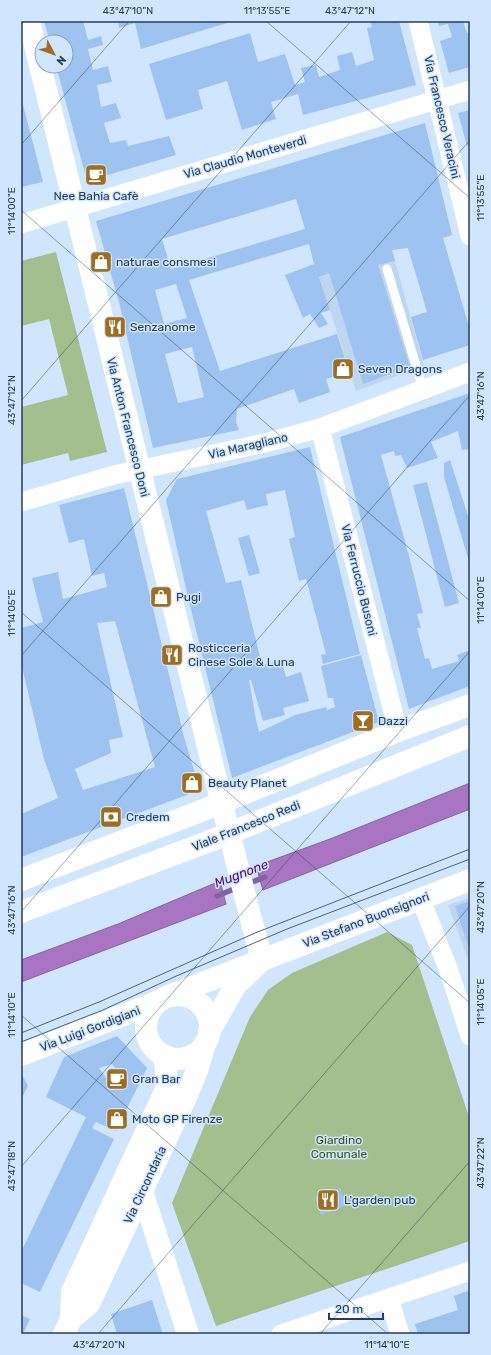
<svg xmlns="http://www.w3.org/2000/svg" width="491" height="1355" viewBox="0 0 491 1355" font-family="Rubik,sans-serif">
<rect width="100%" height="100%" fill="#d0e5fe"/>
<!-- built -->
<g fill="#bfd6f1">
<path d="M392 250 424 366 356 391 317 270Z"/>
<path d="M470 898V965L448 905Z"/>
</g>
<!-- green -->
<g fill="#a1c08e">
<path d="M56 252 107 452 70 461 68 453 21 465V407L68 395 49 319 21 326V261Z"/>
<path d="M387 932 412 945 470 1120V1241L216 1326 172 1203 250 1017 268 990 292 973Z"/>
</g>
<!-- water -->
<g fill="#a975c3" stroke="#8264a2">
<path d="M470 783V809L263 890 256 866 330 839Z"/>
<path d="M220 881 226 904 21 982V960L118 924Z"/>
</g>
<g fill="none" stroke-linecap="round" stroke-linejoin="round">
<!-- stream -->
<g stroke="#8264a2" stroke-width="5.5">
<path d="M247 884 265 877"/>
<path d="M217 896 239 887"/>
</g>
</g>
<!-- building -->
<g fill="#9ec3f0" fill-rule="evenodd">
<path d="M44 21H83L88 40 101 36 103 45 88 49 93 70 108 66 112 82 97 85 101 107 116 103 121 118 104 123 110 143 126 140 128 146 169 136 176 155 87 181 56 66H66V42H50Z"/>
<path d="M118 21H234L141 49 135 23 119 28Z"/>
<path d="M370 21H399L416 85 303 115 298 94 271 102 276 119 242 130 227 81 198 90 203 109 166 120 149 64 250 33 258 62 285 54 295 85 305 82 301 68 316 65 319 77 340 70 337 56 352 52 356 66 374 60 367 28 372 27Z"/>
<path d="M437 21H463L467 33 470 32V67L449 73 440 41 452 37 448 24 439 26Z"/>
<path d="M21 97 43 182 21 187Z"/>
<path d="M470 110V145L467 146 458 113Z"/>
<path d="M425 123 452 235 443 238 470 330V345L423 360 411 317 427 312 408 248 392 250 395 261 378 265 410 367 363 384 329 273 319 277 330 310 321 313 328 324 319 328 310 314 303 318 285 275 314 264 309 244 189 280 220 371 337 334 349 371 326 379 330 392 299 403 294 389 237 409 236 422 239 430 153 448 119 302 96 221ZM296 199 305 229 171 269 162 239ZM176 284 187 318 164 324 155 290ZM192 347 204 397 178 403 165 354Z"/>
<path d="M470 393V449L462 450 458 431 431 442 438 458 407 468 401 455 395 456 394 451 381 455 410 560 423 613 417 614 421 628H417L425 659 429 658 432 669 459 661 457 655 470 650V686L409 709 340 437Z"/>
<path d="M310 447 360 654 323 664 321 655 326 654 306 579 299 581 289 539 295 537 285 490 266 494 268 505 247 510 244 500 206 511 226 583 241 580 262 665 282 661 286 677 301 672 309 701 283 708 285 715 263 721 251 680H249L256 720 259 732 295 715 326 707 327 710 335 707 333 698H328L321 666 361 655 379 722 232 778 187 593 166 500 177 479Z"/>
<path d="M450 460 470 522V565L444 477V463Z"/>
<path d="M427 482 459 603 445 607 413 485Z"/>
<path d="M124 488 184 737 200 790 21 857V814L58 798 44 759 21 663V628L43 622 32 578 58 572 63 599 107 587 104 573 92 576 84 539 69 543 59 505ZM115 621 155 767 83 790 75 769 111 753 109 740 123 737 97 623Z"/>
<path d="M249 535 260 573 249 576 238 538Z"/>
<path d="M470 901V952L455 906Z"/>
<path d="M117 1036 147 1068 116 1131 96 1122 92 1128 114 1139 40 1292 21 1283V1252L86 1117 46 1097 64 1057ZM112 1064 116 1069 107 1079 99 1068Z"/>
<path d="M21 1073 28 1086 21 1100Z"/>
<path d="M340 1188 346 1206 321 1215 315 1197Z"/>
<path d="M470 1290V1334H418L415 1324 458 1310 454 1296Z"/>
<path d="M152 1300 163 1334H117L111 1314Z"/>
<path d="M21 1315 30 1319 23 1334H21Z"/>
</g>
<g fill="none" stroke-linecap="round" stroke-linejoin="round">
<!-- lane -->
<path stroke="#fff" stroke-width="9" d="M387 269 423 389"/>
<!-- street -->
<g stroke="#fff" stroke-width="19">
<path d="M418 21 470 236"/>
<path d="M21 224 470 90"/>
<path d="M320 428 398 731"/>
<path d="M21 502 114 475 265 443 320 428 470 372"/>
<path d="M421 900 449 971 470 1036"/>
<path d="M389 1299 400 1334"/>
<path d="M281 1334 470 1271"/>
</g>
<!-- secondary -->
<g stroke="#fff" stroke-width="22">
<path d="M29 21C83 243 137 465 193 686 216 778 237 869 262 960"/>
<circle cx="178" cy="1027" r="32"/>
<path d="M166 997 470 880"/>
<path d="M209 1032 235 986 257 965"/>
<path d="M21 1055 159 1001"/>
<path d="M142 1191 188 1334"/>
<path d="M71 1319 72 1292 167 1087 165 1056"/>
<path d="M64 1334 71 1319 89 1304 186 1097 198 1068 205 1043"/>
</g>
<!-- primary -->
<g stroke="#fff" stroke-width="22">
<path d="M21 880 201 811 398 731 470 705"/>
<path d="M21 912 210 841 470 736"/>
</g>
<!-- tram -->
<g stroke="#4d627b" stroke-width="1">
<path d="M21 1033 99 1002 255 933 470 849"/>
<path d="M21 1042 103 1010 174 977 287 929 470 859"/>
</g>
</g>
<!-- ticks -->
<path fill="none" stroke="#283d56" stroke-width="1" stroke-opacity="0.45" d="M266 21 470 198M21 145 129 21M21 210 470 601M21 401 351 21M21 612 470 1003M21 656 470 140M21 912 470 395M21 1015 388 1334M21 1167 470 651M98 1334 470 906M320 1334 470 1161"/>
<!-- icons -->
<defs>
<g id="cafe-square" transform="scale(1.15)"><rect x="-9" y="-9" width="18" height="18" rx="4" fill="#9e6d21" stroke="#d0e5fe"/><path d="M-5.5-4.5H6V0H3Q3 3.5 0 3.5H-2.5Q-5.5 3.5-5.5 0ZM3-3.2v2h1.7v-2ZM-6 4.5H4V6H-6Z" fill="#fff"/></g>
<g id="shop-square" transform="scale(1.15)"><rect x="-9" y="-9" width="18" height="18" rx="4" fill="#9e6d21" stroke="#d0e5fe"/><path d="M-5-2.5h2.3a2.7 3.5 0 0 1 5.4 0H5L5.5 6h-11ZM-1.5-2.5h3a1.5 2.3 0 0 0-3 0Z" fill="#fff"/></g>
<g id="restaurant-square" transform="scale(1.15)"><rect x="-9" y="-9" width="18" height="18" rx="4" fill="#9e6d21" stroke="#d0e5fe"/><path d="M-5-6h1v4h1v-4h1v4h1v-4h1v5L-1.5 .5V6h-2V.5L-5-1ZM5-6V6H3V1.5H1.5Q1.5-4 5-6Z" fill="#fff"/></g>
<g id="bar-square" transform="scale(1.15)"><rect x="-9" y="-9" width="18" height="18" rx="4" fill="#9e6d21" stroke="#d0e5fe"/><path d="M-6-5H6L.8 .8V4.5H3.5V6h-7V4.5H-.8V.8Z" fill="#fff"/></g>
<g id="bank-square" transform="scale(1.15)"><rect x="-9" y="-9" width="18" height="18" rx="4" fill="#9e6d21" stroke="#d0e5fe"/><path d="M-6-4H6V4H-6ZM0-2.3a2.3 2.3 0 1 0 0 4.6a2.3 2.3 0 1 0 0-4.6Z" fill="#fff"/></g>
</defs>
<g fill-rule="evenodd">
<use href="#cafe-square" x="96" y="175"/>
<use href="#shop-square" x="101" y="262"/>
<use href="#restaurant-square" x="115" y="327"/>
<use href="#shop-square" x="343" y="369"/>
<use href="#shop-square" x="161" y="597"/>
<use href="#restaurant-square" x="172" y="655"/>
<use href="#bar-square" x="363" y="721"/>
<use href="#shop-square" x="192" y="783"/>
<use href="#bank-square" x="111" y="817"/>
<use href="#cafe-square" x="117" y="1079"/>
<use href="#shop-square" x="117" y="1119"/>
<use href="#restaurant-square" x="328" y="1200"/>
</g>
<g text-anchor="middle" stroke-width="3" stroke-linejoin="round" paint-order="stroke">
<!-- street labels -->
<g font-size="12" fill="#283d56" stroke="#d0e5fe">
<text transform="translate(442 117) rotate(77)" y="4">Via Francesco Veracini</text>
<text transform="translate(245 157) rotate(-16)" y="4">Via Claudio Monteverdi</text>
<text transform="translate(128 427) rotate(76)" y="4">Via Anton Francesco Doni</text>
<text transform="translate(248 446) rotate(-13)" y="4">Via Maragliano</text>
<text transform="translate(359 580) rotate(76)" y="4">Via Ferruccio Busoni</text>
<text transform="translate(246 826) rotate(-22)" y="4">Viale Francesco Redi</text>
<text transform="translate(366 920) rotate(-21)" y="4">Via Stefano Buonsignori</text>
<text transform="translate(90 1029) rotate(-21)" y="4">Via Luigi Gordigiani</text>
<text transform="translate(145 1185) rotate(-65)" y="4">Via Circondaria</text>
</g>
<!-- poi labels -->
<g font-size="12" fill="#283d56" stroke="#d0e5fe" text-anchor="start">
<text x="96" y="200" text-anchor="middle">Nee Bahia Cafè</text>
<text x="116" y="266">naturae consmesi</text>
<text x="130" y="331">Senzanome</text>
<text x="358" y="373">Seven Dragons</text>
<text x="176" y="601">Pugi</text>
<text x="188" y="652">Rosticceria<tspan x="188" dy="14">Cinese Sole &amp; Luna</tspan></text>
<text x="378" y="725">Dazzi</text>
<text x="208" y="787">Beauty Planet</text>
<text x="126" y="821">Credem</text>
<text x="132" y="1083">Gran Bar</text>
<text x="132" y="1123">Moto GP Firenze</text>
<text x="344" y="1204">L'garden pub</text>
</g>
<!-- park labels -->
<g font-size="12" fill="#36571d" stroke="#d0e5fe">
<text x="339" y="1144">Giardino<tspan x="339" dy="14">Comunale</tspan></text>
</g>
<!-- water labels -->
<g font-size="13" font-style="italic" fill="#530b6e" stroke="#d0e5fe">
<text transform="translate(241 873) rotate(-21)" y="5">Mugnone</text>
</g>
</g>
<!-- border -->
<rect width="491" height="1355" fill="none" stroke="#d0e5fe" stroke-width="44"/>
<!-- north arrow -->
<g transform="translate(54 54) rotate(131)"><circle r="19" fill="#d0e5fe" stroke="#8da2bb"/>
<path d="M0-3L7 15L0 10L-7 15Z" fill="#9e6d21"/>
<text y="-6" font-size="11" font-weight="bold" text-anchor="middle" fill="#283d56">N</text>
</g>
<!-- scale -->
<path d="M329 1313v6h54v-6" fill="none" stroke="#283d56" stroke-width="2"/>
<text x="335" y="1313" font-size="12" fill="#283d56" stroke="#d0e5fe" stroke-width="3" paint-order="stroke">20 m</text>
<rect x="22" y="22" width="447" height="1311" fill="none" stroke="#283d56" stroke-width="1.5"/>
<g font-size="10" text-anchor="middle" fill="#283d56">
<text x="128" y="14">43°47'10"N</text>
<text x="267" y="14">11°13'55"E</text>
<text x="350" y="14">43°47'12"N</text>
<text transform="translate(480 198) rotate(-90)" y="4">11°13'55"E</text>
<text transform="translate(11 211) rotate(-90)" y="4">11°14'00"E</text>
<text transform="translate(480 396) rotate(-90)" y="4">43°47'16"N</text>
<text transform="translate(11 400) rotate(-90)" y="4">43°47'12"N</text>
<text transform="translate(480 600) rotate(-90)" y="4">11°14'00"E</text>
<text transform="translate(11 613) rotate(-90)" y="4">11°14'05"E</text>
<text transform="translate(480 907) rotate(-90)" y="4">43°47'20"N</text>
<text transform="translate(11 910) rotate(-90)" y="4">43°47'16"N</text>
<text transform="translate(480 1002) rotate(-90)" y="4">11°14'05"E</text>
<text transform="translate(11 1015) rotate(-90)" y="4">11°14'10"E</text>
<text transform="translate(480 1163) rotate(-90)" y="4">43°47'22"N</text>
<text transform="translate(11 1166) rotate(-90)" y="4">43°47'18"N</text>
<text x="99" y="1348">43°47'20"N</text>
<text x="387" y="1348">11°14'10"E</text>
</g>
</svg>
